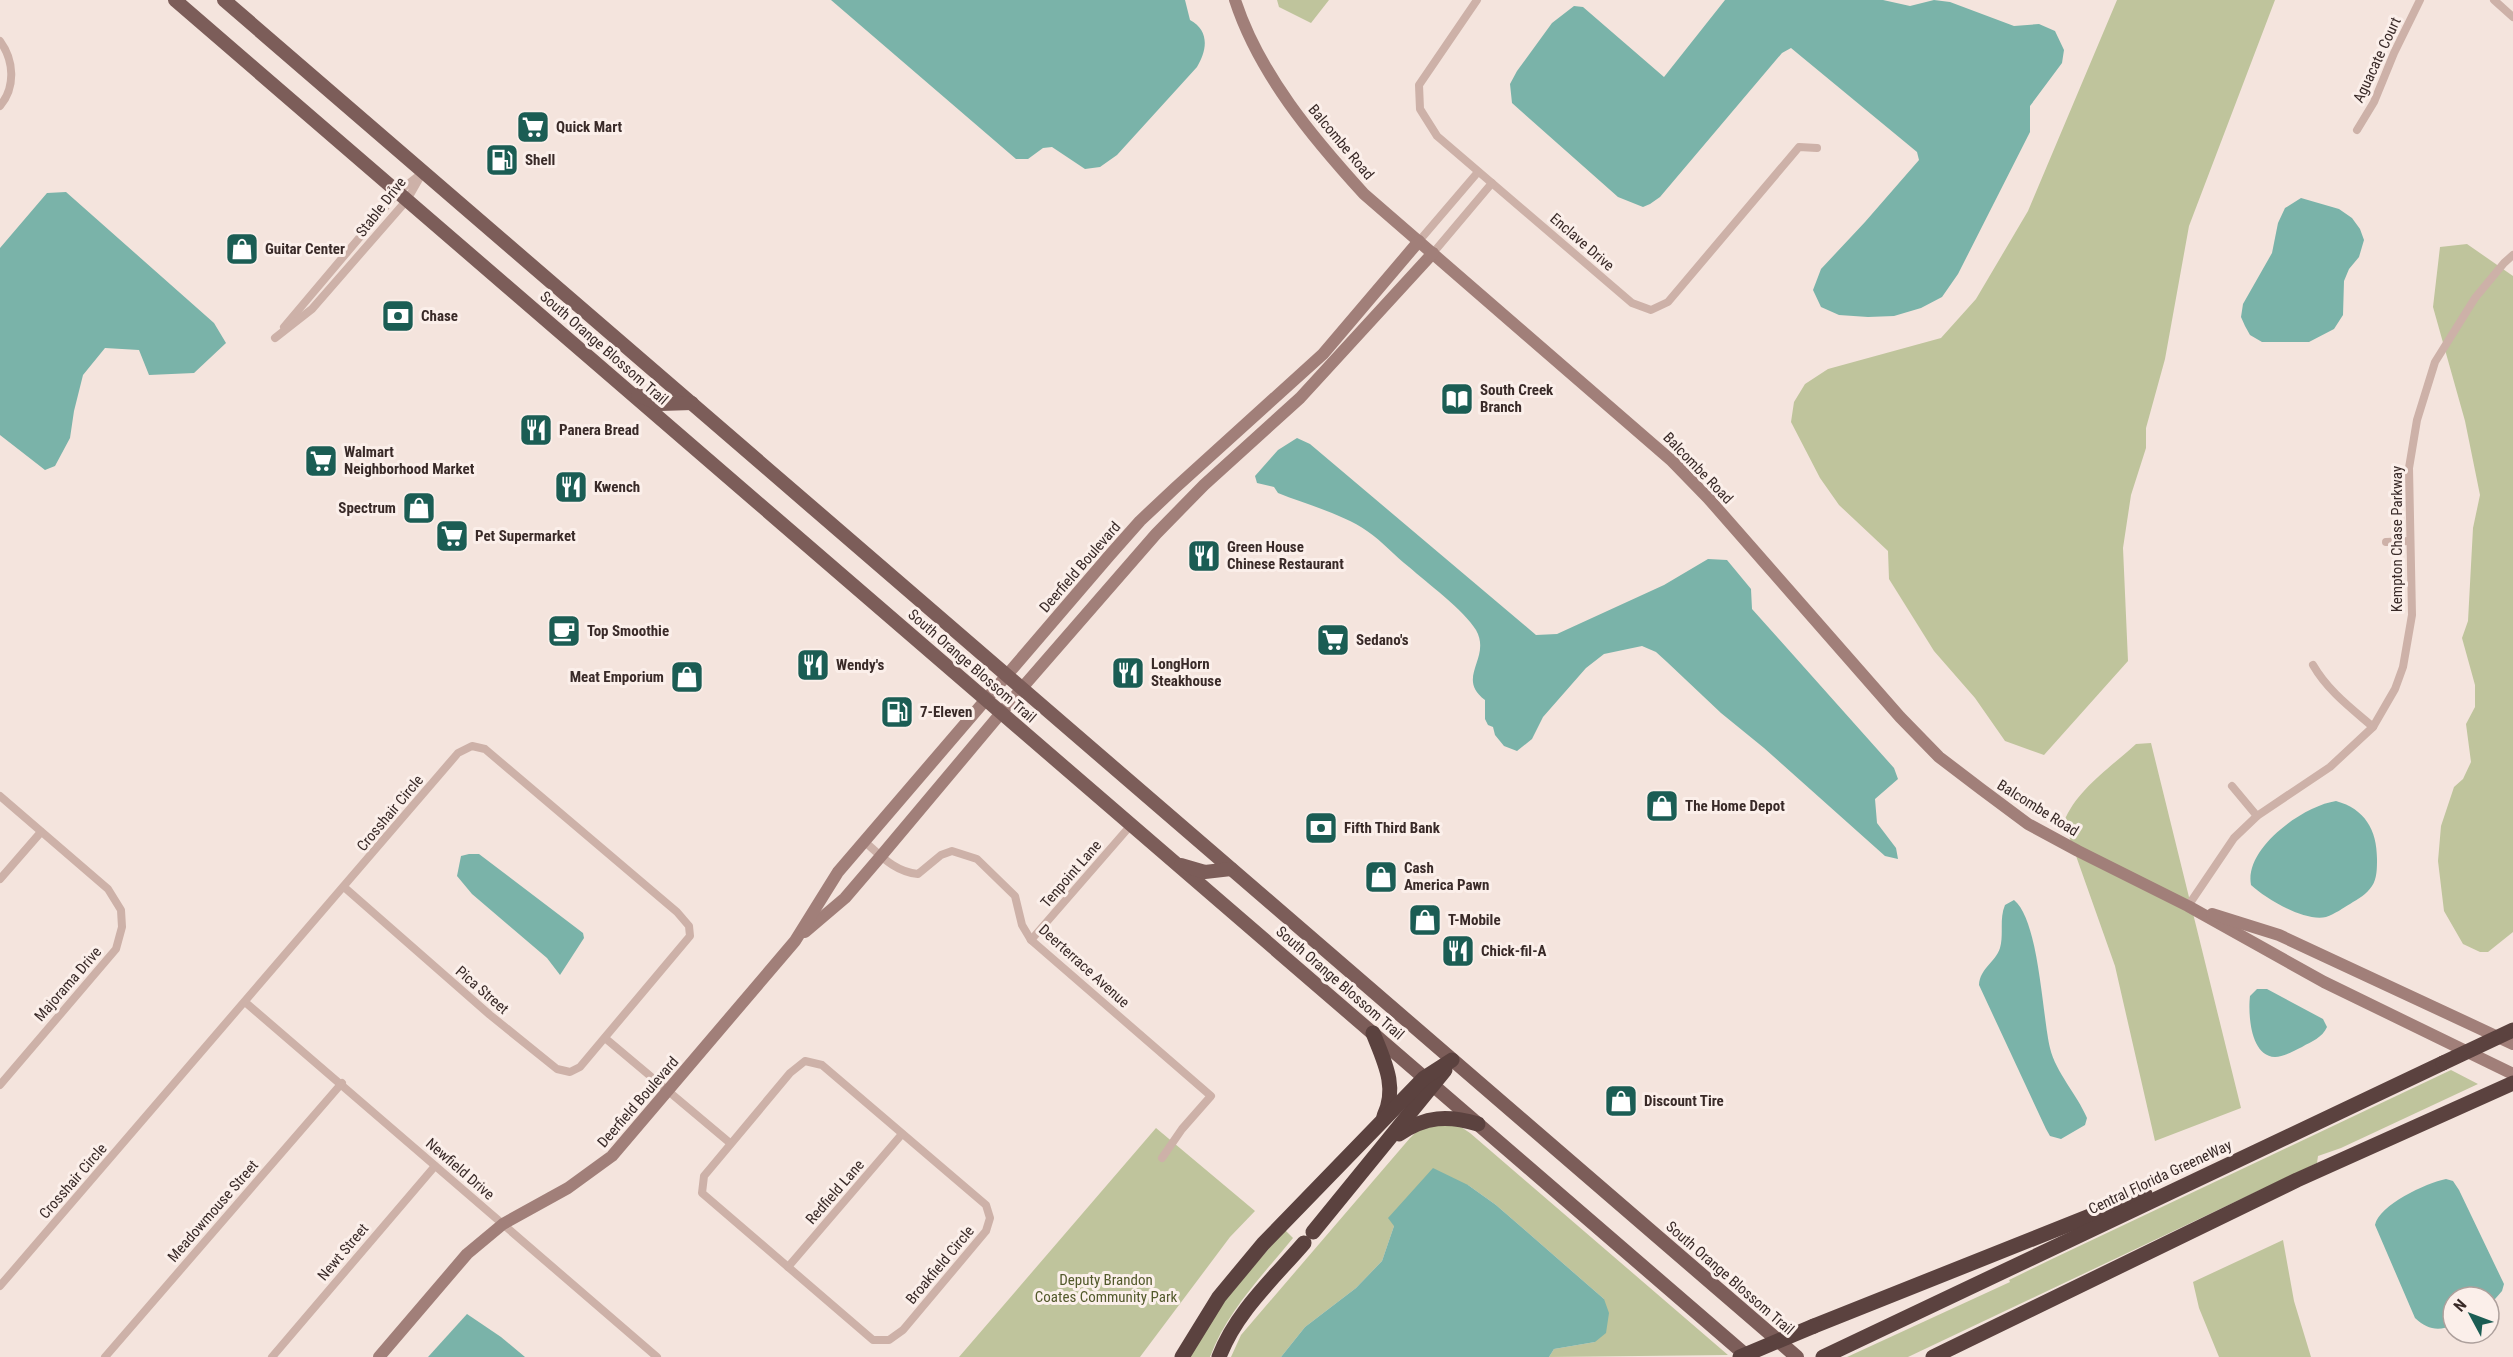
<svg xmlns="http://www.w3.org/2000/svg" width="2513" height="1357" viewBox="0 0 2513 1357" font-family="'Roboto Condensed',sans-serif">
<rect width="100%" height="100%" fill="#f4e4dd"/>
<!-- green -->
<g fill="#bfc49c">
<path d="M1277 0H1329L1311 23 1279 7Z"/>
<path d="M2117 0H2275L2189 226 2165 359 2146 428V448L2131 495 2123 548 2128 661 2044 755 2005 741 1975 698 1934 651 1889 579 1888 551 1839 505 1820 478 1791 422 1794 402 1805 384 1828 369 1941 338 1976 299 2028 211Z"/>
<path d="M2467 244 2513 276V932L2488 952H2480L2463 944 2444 911 2438 861 2441 826 2454 787 2463 779 2471 762 2466 724 2475 707V685L2462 638 2468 621 2473 528 2480 495 2465 421 2433 307 2440 247Z"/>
<path d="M2151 743 2241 1108 2155 1141 2115 966 2064 822C2076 790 2111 767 2136 744Z"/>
<path d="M2451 1070 2478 1084 2341 1148 2318 1156 2317 1163 1908 1357H1847L2010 1282 2009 1280 2052 1259Z"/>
<path d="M1432 1123 1461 1127 1470 1133 1728 1355 1549 1357 1554 1349 1595 1342 1604 1299 1496 1205 1468 1185 1394 1226 1382 1261 1356 1288 1305 1327 1281 1357H1231L1241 1335 1410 1138 1419 1129Z"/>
<path d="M1156 1128 1255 1211 1230 1237 1140 1357H959Z"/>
<path d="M1285 1230 1293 1238C1263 1275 1227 1311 1210 1357H1187L1208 1319Z"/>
<path d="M2283 1240 2294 1301 2311 1357H2219L2199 1308 2193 1282Z"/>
</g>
<!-- water -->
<g fill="#7ab3a9">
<path d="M831 0H1185L1190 20C1210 31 1207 50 1197 67L1117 155 1100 167 1085 169 1052 147 1043 148 1028 159H1016Z"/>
<path d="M1725 0H1883L1910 6 1934 0 1950 2 2014 26 2039 24 2055 31 2064 50 2062 63 2030 106V132L1958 274 1942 297 1921 308 1894 316 1868 317 1839 315 1821 307 1813 290 1821 269 1865 222 1919 160 1917 152 1791 48 1782 53 1660 197 1650 204 1643 207 1618 197 1512 103 1510 84 1517 71 1552 23 1574 6 1583 7 1664 77Z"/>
<path d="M66 192 214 323 226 343 194 373 149 375 139 350 105 348 83 375 74 411 70 438 55 466 45 470 0 435V248L47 193Z"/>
<path d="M2301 198 2339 209 2352 218 2360 229 2364 240 2359 257 2349 269 2344 281 2343 315 2334 329 2309 342H2262L2250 335 2245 326 2241 317 2243 304 2272 253 2278 223 2285 208Z"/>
<path d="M1297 438 1310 444 1536 635 1557 634 1664 585 1708 559 1727 560 1751 589 1752 609 1894 768 1898 779 1875 799 1877 823 1896 848 1898 859 1885 856 1764 748 1721 713 1667 662 1656 652 1642 646 1604 654 1586 668 1543 717 1532 739 1517 751 1504 746 1495 735 1493 727 1488 725 1485 719V700C1455 678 1492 658 1476 630 1464 610 1427 583 1409 567 1395 556 1382 541 1367 531 1343 514 1305 504 1278 493L1274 487 1257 483 1255 476 1278 450Z"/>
<path d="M2336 801C2365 809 2377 830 2377 859 2377 868 2377 879 2372 886 2367 894 2358 899 2350 904 2343 908 2335 914 2326 917 2305 922 2266 899 2251 885 2244 848 2303 806 2336 801Z"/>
<path d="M469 854H479L583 933 584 938 560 975 547 958 472 894 457 876 461 856Z"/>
<path d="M2014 900C2039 920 2042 1014 2050 1048 2056 1073 2077 1094 2087 1118L2085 1125 2061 1139 2050 1136 2046 1129 1979 985C1980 968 1995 963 2000 948 2004 934 1999 919 2005 905Z"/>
<path d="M2257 989H2267L2323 1019 2327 1027C2322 1038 2312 1041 2302 1047 2294 1051 2283 1057 2275 1057 2250 1056 2248 1013 2250 996Z"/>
<path d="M1433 1168 1468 1185 1496 1205 1604 1299 1609 1313 1606 1333 1595 1342 1554 1349 1549 1357H1281L1305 1327 1356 1288 1382 1261 1394 1226 1388 1218Z"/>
<path d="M2446 1179 2453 1181 2459 1190 2504 1284 2502 1291 2489 1306V1297H2453V1325C2438 1332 2427 1329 2415 1318L2375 1225C2379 1205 2426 1183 2446 1179Z"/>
<path d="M467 1314 501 1337 525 1357H428Z"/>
</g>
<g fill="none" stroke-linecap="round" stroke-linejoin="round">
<!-- street -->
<g stroke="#cdb1a8" stroke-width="8">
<path d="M1477 0 1419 85 1420 109 1437 136 1632 303 1651 310 1668 302 1799 147 1817 148"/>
<path d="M2494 0 2513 17"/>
<path d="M0 41C14 60 16 87 0 106"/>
<path d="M2357 130 2374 102 2394 53 2420 0"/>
<path d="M1419 241 1478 172"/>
<path d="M1433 253 1492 183"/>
<path d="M284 327 398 192 421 174"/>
<path d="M275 338 312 309 407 200 423 172"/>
<path d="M2386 542 2409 541"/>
<path d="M2313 665C2328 691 2351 708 2373 727"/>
<path d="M2232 786 2257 816"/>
<path d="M0 796 108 889 121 910 122 927 116 949 0 1085"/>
<path d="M864 841C881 856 895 872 918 874L941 855 952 851 977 859 1015 896 1022 925 1031 940 1211 1096 1182 1129 1162 1158"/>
<path d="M0 879 41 832"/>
<path d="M2188 906 2234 838 2257 816 2330 767 2373 727 2395 689 2403 667 2412 615 2409 468 2417 420 2435 362 2475 298 2504 263 2513 255"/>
<path d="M1031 940 1131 825"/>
<path d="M245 1002 657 1357"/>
<path d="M605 1038 730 1143"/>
<path d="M805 1061 822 1065 986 1205 990 1218 986 1231 903 1330 889 1340H873L702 1193 704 1176 790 1073Z"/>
<path d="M788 1267 902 1134"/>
<path d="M0 1286 458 753 472 746 485 749 677 912 689 926 690 936 580 1067 570 1072 557 1069 490 1015 344 887"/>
<path d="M105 1357 342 1083"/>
<path d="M272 1357 435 1166"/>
</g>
<!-- secondary -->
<g stroke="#a17f79" stroke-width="12">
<path d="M1235 0C1259 74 1313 138 1364 194L1672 461 1708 498 1900 717 1939 757 1981 789 2028 824 2078 851 2188 906 2324 982 2513 1074"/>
<path d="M2212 914 2279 935 2513 1044"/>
<path d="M805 932 845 898 881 856 1022 688 1156 534 1204 485 1300 398 1433 253"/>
<path d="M379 1357 467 1254 503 1224 568 1188 612 1156 795 941 838 872 1109 556 1140 521 1175 488 1323 354 1419 241"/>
</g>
<!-- primary -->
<g stroke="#7c5d59" stroke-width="14">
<path d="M175 0 1748 1357"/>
<path d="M224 0 1797 1357"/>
<path d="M638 395 660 404 692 403"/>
<path d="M1181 865 1205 872 1231 869"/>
</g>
<!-- highway -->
<g stroke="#5b423f" stroke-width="15">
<path d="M1373 1033C1384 1061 1398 1087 1384 1116"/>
<path d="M1399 1134C1426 1116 1448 1115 1478 1124"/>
<path d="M1313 1232 1445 1070"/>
<path d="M1814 1326 2145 1194"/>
<path d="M1182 1357 1219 1297 1263 1244 1424 1078 1452 1060"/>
<path d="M1219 1357C1236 1312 1273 1279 1304 1243"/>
<path d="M1823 1357 2443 1063"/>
<path d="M1933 1357 2297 1180 2513 1083"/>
</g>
<!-- highway-bridge -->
<g stroke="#5b423f" stroke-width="15">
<path d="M2443 1063 2513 1030"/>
<path d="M1740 1357 1814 1326"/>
</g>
</g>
<!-- icons -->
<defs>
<g id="supermarket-square" transform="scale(1.725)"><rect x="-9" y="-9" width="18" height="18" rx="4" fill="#1b5d54" stroke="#fbefea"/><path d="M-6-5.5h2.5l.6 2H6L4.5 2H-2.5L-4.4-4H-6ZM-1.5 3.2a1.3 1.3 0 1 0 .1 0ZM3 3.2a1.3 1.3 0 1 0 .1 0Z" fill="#fff"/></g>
<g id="fuel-square" transform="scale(1.725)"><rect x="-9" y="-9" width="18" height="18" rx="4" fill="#1b5d54" stroke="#fbefea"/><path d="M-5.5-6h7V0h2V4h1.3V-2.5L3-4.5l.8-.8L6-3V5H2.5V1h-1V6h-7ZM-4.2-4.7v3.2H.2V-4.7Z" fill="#fff"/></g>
<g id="shop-square" transform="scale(1.725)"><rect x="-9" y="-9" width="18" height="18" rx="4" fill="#1b5d54" stroke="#fbefea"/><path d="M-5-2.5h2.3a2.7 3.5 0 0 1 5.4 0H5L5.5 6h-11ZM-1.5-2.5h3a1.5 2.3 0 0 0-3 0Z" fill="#fff"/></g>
<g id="bank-square" transform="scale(1.725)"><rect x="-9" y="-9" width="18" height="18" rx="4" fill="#1b5d54" stroke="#fbefea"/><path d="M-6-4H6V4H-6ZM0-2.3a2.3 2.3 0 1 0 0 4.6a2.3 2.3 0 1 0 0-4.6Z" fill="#fff"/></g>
<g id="library-square" transform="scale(1.725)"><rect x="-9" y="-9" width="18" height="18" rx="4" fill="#1b5d54" stroke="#fbefea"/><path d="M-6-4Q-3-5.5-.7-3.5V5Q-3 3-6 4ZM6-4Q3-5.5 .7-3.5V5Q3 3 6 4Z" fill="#fff"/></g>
<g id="restaurant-square" transform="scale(1.725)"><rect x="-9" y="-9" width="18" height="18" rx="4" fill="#1b5d54" stroke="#fbefea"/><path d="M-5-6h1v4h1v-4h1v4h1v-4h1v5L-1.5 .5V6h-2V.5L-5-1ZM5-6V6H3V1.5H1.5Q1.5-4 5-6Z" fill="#fff"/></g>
<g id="cafe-square" transform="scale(1.725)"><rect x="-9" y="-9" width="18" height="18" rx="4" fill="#1b5d54" stroke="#fbefea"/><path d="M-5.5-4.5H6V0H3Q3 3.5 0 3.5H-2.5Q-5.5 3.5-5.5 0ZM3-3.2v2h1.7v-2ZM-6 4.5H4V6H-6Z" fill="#fff"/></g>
</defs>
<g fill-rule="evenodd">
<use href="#supermarket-square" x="533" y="127"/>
<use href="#fuel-square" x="502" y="160"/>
<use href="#shop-square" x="242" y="249"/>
<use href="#bank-square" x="398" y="316"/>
<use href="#library-square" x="1457" y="399"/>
<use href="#restaurant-square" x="536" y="430"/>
<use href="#supermarket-square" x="321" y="461"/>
<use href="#restaurant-square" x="571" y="487"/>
<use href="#shop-square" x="419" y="508"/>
<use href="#supermarket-square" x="452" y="536"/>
<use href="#restaurant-square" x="1204" y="556"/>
<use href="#cafe-square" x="564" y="631"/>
<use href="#supermarket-square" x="1333" y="640"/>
<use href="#restaurant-square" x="813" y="665"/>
<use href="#restaurant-square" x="1128" y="673"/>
<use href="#shop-square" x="687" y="677"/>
<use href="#fuel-square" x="897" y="712"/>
<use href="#shop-square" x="1662" y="806"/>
<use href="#bank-square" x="1321" y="828"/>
<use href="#shop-square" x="1381" y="877"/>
<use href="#shop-square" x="1425" y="920"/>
<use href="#restaurant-square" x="1458" y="951"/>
<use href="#shop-square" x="1621" y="1101"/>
</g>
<g text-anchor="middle" stroke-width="6" stroke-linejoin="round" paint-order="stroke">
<!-- street labels -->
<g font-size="15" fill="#392a28" stroke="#fbefea">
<text transform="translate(2377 60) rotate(-65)" y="5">Aguacate Court</text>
<text transform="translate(1341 142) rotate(50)" y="5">Balcombe Road</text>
<text transform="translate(381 207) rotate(-52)" y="5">Stable Drive</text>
<text transform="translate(1582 242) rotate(41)" y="5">Enclave Drive</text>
<text transform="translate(604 348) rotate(41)" y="5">South Orange Blossom Trail</text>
<text transform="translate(1698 468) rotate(46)" y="5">Balcombe Road</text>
<text transform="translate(2397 539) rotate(-90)" y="5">Kempton Chase Parkway</text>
<text transform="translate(1080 567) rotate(-49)" y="5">Deerfield Boulevard</text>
<text transform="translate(972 666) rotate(41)" y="5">South Orange Blossom Trail</text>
<text transform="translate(2038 808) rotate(32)" y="5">Balcombe Road</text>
<text transform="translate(390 813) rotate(-50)" y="5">Crosshair Circle</text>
<text transform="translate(1071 874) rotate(-49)" y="5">Tenpoint Lane</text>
<text transform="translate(1084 966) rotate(42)" y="5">Deerterrace Avenue</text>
<text transform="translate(1340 983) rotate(41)" y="5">South Orange Blossom Trail</text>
<text transform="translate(68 984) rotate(-49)" y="5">Majorama Drive</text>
<text transform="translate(482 990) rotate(41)" y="5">Pica Street</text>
<text transform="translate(638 1102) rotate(-49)" y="5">Deerfield Boulevard</text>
<text transform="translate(460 1169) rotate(41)" y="5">Newfield Drive</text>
<text transform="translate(2160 1177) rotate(-25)" y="5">Central Florida GreeneWay</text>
<text transform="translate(73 1181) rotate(-49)" y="5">Crosshair Circle</text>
<text transform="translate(835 1192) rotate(-49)" y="5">Redfield Lane</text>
<text transform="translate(213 1211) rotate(-49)" y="5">Meadowmouse Street</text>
<text transform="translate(343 1252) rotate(-50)" y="5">Newt Street</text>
<text transform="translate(940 1265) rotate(-50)" y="5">Broakfield Circle</text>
<text transform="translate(1730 1278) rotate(41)" y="5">South Orange Blossom Trail</text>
</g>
<!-- poi labels -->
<g font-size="15" font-weight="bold" fill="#392a28" stroke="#fbefea" text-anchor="start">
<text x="556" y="132">Quick Mart</text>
<text x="525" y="165">Shell</text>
<text x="265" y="254">Guitar Center</text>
<text x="421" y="321">Chase</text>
<text x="1480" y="395">South Creek<tspan x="1480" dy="17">Branch</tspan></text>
<text x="559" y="435">Panera Bread</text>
<text x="344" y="457">Walmart<tspan x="344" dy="17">Neighborhood Market</tspan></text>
<text x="594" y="492">Kwench</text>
<text x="396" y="513" text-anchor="end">Spectrum</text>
<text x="475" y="541">Pet Supermarket</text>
<text x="1227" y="552">Green House<tspan x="1227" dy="17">Chinese Restaurant</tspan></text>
<text x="587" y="636">Top Smoothie</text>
<text x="1356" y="645">Sedano's</text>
<text x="1151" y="669">LongHorn<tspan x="1151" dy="17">Steakhouse</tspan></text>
<text x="836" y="670">Wendy's</text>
<text x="664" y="682" text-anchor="end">Meat Emporium</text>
<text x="920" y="717">7-Eleven</text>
<text x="1685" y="811">The Home Depot</text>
<text x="1344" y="833">Fifth Third Bank</text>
<text x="1404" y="873">Cash<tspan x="1404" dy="17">America Pawn</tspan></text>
<text x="1448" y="925">T-Mobile</text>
<text x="1481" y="956">Chick-fil-A</text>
<text x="1644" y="1106">Discount Tire</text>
</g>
<!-- park labels -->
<g font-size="15" fill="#52592b" stroke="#fbefea">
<text x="1106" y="1285">Deputy Brandon<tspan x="1106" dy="17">Coates Community Park</tspan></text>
</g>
</g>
<!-- north arrow -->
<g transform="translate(2471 1315) rotate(311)"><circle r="28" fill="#fbefea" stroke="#ada09c" stroke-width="1.5"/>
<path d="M0-4.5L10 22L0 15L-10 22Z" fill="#1b5d54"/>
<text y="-9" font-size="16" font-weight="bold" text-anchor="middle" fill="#392a28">N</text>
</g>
</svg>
